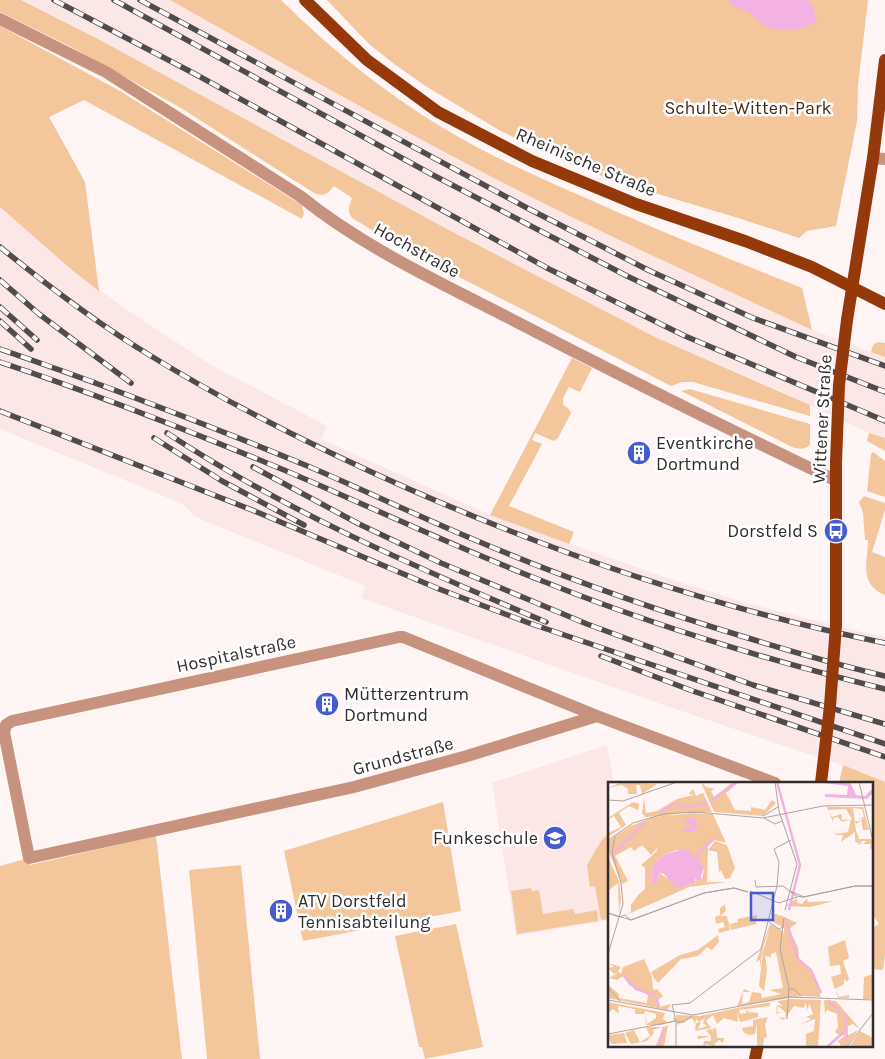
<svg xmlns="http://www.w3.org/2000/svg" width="885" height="1059" viewBox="0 0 885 1059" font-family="Karla,sans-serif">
<rect width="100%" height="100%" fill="#fef5f4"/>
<!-- built -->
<g fill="#fbe7e6">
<path d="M21 0H170L364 108 488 175 587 225 812 330 885 357V438L869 433 758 381 655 337 447 229 100 40Z"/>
<path d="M0 207 73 271 136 316 213 366 327 426 321 439 490 515 670 579 750 604 857 631 885 636V782L850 768 658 703 361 598 365 586 195 517 183 504 0 429Z"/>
<path d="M607 745 614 783H609V920L516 936 492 783Z"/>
</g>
<!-- green -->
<g fill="#f3c69c">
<path d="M0 0H21L100 40 447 229 655 337 810 405V416L693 382H682L671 386 397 245 352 218C347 211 349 206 352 198L334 186C328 194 324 197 314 193L181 108 71 47 0 12Z"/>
<path d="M170 0H281C330 49 384 92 443 128 487 154 532 175 579 195 652 228 727 258 802 288L812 330C703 279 594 230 488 175 381 119 275 59 170 0Z"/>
<path d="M327 0H868L858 85 857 121 836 226 807 231 799 238 735 217 614 181 552 156 499 130 427 87 397 66 370 45Z"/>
<path d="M0 26 120 91 302 205 304 214 302 219 84 100 49 117 85 182 99 291 73 271 0 207Z"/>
<path d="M878 342 885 343V357L871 352 873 345Z"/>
<path d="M572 358 592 368 580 392 569 387 563 398V405L568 408 571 413 558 438 554 441 535 433 532 440 542 444 509 506 574 532 569 544 490 515Z"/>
<path d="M690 389 810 424V445C804 450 799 449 792 447L681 391Z"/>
<path d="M869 433 885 438V451L867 441Z"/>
<path d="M873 452 885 461V497L867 491 871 454Z"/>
<path d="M864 496 885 503V510L872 552 885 557V595C858 584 868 561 868 540H865L863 513 859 502Z"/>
<path d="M843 765 885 782V954L883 970 871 969V929L879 924 871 912V783H839Z"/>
<path d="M443 802 461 911 303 941 284 851Z"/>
<path d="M609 833V919L601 920 595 886 590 887 587 865 601 841Z"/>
<path d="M156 836 182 1059H0V866L29 858 30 865Z"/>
<path d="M241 865 260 1059H207L189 870Z"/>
<path d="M531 888 532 891 539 890 543 914 573 909 575 914 597 910 598 921 517 934 511 891Z"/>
<path d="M456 924 483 1047 425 1059 422 1047H419L395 936Z"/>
</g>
<!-- water -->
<path fill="#f4b2e3" d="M729 0H807L813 5 817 22C803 30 778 34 763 25 758 22 753 15 748 12 739 8 733 10 729 0Z"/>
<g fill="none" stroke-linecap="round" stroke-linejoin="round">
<!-- minor -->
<g stroke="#c7927e" stroke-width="12">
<path d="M0 19 106 72 300 196C363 247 437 281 509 318 617 374 726 428 835 480"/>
<path d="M873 158 885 159"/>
<path d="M597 716 467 756 354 787 29 858 4 732 6 725 12 721 399 637H403L597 716 775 783"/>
</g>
<!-- major -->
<g stroke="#95390a" stroke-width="12">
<path d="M305 0 367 60 438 112 532 161 636 204 745 241 812 267 885 304"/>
<path d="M847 320 873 158 885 60"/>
<path d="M836 462V625"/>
<path d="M755 1059 758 1045"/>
</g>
<!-- rail casing -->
<g stroke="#514c4b" stroke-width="5.5">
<g id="rail">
<path d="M54 0 195 74 549 269 685 336 885 421"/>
<path d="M114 0 431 174 627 276 796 357 885 392"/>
<path d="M140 0 529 209 648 270 753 318 885 366"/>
<path d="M0 247C48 286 98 324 151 356 234 407 321 450 409 489 562 556 721 610 885 643"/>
<path d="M0 280 39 314 131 383"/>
<path d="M0 307 37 340"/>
<path d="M0 321 31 349"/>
<path d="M0 349C105 385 208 425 310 467 366 491 420 517 475 540 564 578 655 610 748 638 793 652 839 665 885 676"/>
<path d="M0 362C96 394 190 431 284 470 371 507 457 548 545 582 655 626 770 661 885 689"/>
<path d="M0 411 252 510 439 589 529 623 885 744"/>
<path d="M167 433C285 511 415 567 546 622"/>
<path d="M154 438 222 481 304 525"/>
<path d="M253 467 359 524 441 563 587 624 753 685 885 724"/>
<path d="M601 656 690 690 885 757"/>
</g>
</g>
<!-- rail -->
<use href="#rail" stroke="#fff" stroke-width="4" stroke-dasharray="11" stroke-linecap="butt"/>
<!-- major-bridge -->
<g stroke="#95390a" stroke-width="12">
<path d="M836 462 839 385 847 320"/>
<path d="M821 783 830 706 836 625"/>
</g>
</g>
<!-- icons -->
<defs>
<g id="building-disc" transform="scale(1.25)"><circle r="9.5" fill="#465bcf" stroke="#fff"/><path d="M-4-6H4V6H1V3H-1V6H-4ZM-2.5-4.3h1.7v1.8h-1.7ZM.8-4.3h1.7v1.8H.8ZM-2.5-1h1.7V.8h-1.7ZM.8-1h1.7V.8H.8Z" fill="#fff"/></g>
<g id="bus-disc" transform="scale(1.25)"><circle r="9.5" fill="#465bcf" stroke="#fff"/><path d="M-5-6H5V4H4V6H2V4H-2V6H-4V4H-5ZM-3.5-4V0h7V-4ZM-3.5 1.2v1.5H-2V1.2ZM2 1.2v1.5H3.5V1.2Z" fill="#fff"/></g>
<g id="school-disc" transform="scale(1.25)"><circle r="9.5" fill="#465bcf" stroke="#fff"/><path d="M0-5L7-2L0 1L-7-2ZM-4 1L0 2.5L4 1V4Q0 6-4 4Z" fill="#fff"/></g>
</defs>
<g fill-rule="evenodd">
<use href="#building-disc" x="639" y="453"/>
<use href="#bus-disc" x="836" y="531"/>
<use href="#building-disc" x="327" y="704"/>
<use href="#school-disc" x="555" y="838"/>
<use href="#building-disc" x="281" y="911"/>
</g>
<g text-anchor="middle" stroke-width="5" stroke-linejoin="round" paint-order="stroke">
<!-- park labels -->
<g font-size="18" fill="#452d15" stroke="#fff">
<text x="748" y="114">Schulte-Witten-Park</text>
</g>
<!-- street labels -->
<g font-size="18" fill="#312d2c" stroke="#fff">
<text transform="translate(586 162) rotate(23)" y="6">Rheinische Straße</text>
<text transform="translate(417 250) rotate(29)" y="6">Hochstraße</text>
<text transform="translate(822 419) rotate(-87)" y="6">Wittener Straße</text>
<text transform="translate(236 654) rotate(-12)" y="6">Hospitalstraße</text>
<text transform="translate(403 756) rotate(-15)" y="6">Grundstraße</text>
</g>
<!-- poi labels -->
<g font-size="18" fill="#312d2c" stroke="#fff" text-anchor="start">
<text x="656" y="449">Eventkirche<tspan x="656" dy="21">Dortmund</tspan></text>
<text x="818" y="537" text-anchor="end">Dorstfeld S</text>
<text x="344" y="700">Mütterzentrum<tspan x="344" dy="21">Dortmund</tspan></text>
<text x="538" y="844" text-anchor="end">Funkeschule</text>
<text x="298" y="907">ATV Dorstfeld<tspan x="298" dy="21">Tennisabteilung</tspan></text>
</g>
</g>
<!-- overview -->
<g transform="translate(608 782)">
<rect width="265" height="265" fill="#fef5f4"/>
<path d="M14 0 48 2 52 0 34 12 32 3H28L29 12H20V7L14 3 0 6ZM93 0 98 5 107 7 103 9 106 15 125 0H131L118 11 127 28 143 29V25L157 28 164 18 168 21 155 34 106 30ZM85 7 88 14 95 11 104 30 37 35 34 31 36 16 38 31 49 29 69 17 86 13 81 12ZM25 20 31 22 30 28 21 24 11 31 18 43 0 55V51L13 45 6 34 0 38 3 35 0 36ZM219 25H255L261 48H255L253 37 257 36H252V39L248 42 247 39H252L251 36 256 35 254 27 245 26 248 49 251 56 249 57H264L265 68 262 66 261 69 263 62H255L258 59H254V63L252 59V63L247 59V50L233 60 235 53H228L227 51 226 47 228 52 240 50 243 37 234 40 230 35 225 36V40ZM238 27 244 37 234 38 233 32 224 35 220 28ZM72 31 105 32 118 61 107 58 100 64 99 100H119L81 105 18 133 23 130V123L30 113 37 107V86L33 83 48 70 50 65 43 73 34 63 26 69 23 65 7 74 20 99 14 102 0 68V59L22 44 41 37 46 46 41 36ZM69 68 90 77 96 87 94 98 88 97 87 101 67 107 79 79 62 98 51 91 50 99 43 102 45 83 57 72ZM107 59 119 63 127 86 122 96 117 97 113 88 111 90 109 70 100 68ZM0 75 11 99 13 117 11 132 10 101 0 109ZM189 116V121L194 122 199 116 200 120 226 119 202 125 178 124ZM117 122 118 129 112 134H119L120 140H116H121L122 148 111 151 110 147 117 145 115 140 108 142 107 135 112 133V126ZM164 131 171 133 169 136 172 133 189 141 181 147 190 165 191 177 204 188 213 215 194 214 129 224 130 222 136 207 143 210H135L134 222 141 220 144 210 153 211 154 216 174 212 161 208 175 206 168 170 163 172V175L157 174 159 187 156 209 151 204 155 169 163 143 155 165 152 186V178L148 180 162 142 175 149 176 154V146L163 139 167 136ZM149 133 148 142 123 148 122 142 130 140 129 137ZM110 153 111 160 104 168 99 165 90 174 73 177 50 201 46 196 43 190 72 173 90 168ZM237 158 241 176 235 179 241 197 239 200 236 197V202L227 207 231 215 241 213V216H230L223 195 233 192 232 183 222 184 220 165ZM36 177 44 195 45 208 49 207 55 214 50 218 52 225 63 222 59 228 0 216V203L11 212V216L39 221 40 213 21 203 15 194 9 198 1 196 7 193 10 190 5 193 0 195 6 192 0 186 6 185 0 181 13 185 10 189 13 192 15 185ZM265 192V217H255L256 195ZM182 217 213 218 210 265 198 264V252L206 249 207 237 191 243 203 237 198 235 205 232 201 221 200 228 197 221 196 226 186 224 176 238 170 235 177 236 178 231 170 224 169 230H174L169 231 168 234 169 223 174 224 169 219 162 220V224L131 228 132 232 138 231 139 227 140 230 150 231V235L141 238 132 240 129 230 130 240 116 236 109 242 105 233 98 239 103 246 87 249 88 241 93 240 90 247 99 244 95 241 97 236 91 240 88 237 87 242 84 236 69 243 68 233 92 234 129 226ZM216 218 228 219 252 247 245 242 238 245 237 255 250 248 239 265H234L230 259 236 255 235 252 218 265 231 253 227 250 230 245 229 232 219 228 217 232ZM0 220 57 231 55 237 59 240 65 239 67 233V239L54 243H38L37 232 39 242 48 236V232L37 229 36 232H27V227L10 224 11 232 5 227 0 231ZM160 235 157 243 159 255 156 256 155 265H149V242L147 252 142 253 136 251 134 246 145 244V238ZM60 243 56 264 67 265H47L56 245ZM38 245H54L45 248 46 251 39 259 23 262 17 251 26 248 32 260 42 254ZM108 246 109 256H116L115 261 111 258 106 263 109 265 98 262 95 265 96 259H103V254L90 257 89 254H103L98 248 103 247 107 252 104 247ZM252 249 265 256V265H241ZM16 251 19 261 3 262 0 253Z" fill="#f3c69c" fill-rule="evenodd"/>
<path d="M207 0H242L248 13 257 14 264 7 265 11 259 17 217 15V12L239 13 240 4ZM86 34 89 46 86 50H75L79 45 85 44 78 41V38L72 40ZM76 67 90 77 96 86 93 94 94 99 87 97V101L66 108 74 84 66 104 56 92 51 91 50 99 43 103 45 83 57 72Z" fill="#f4b2e3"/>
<path fill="none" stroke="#f4b2e3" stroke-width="2.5" d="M169 0 192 83 181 128M103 19 129 0M51 31 66 22 82 25 99 21M6 71 37 40M90 77 91 71 105 57M178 137 190 177 203 188 213 211M15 193 28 207 47 213 51 224M220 218 238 236 239 259M50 265 56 245M219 265 237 249"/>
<path fill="none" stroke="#aca5a4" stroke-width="1" d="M167 0 171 29 189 82 177 128M251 0 265 59M0 18 15 19 69 0M155 34 170 25M156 36 167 42 174 39M0 58 25 41 56 32 88 30 155 36 215 24 265 23M147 98 148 105 175 104 188 114 195 115 247 104H265M142 109 171 121 189 115M182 109 196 115 247 104H265M0 131 23 138 96 111 126 106 140 110M0 131 11 135 17 133 23 138 96 111 126 106 140 110M176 136 172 167 181 206 179 237M161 140 171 147 175 145M0 172 15 122 13 101 4 71 7 54M0 206 12 219M180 207H186L193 214M0 218 85 233 180 215 265 218M68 239 64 223 82 221 153 167 169 104 171 80 166 67 183 58M68 240H76L84 234M0 252 68 239M68 265V237M239 265 265 231"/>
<path fill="#465bcf" fill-opacity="0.15" stroke="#465bcf" stroke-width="2.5" d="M143 111H165V138H143Z"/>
<rect width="265" height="265" fill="none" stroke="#312d2c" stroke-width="2.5"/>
</g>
</svg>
